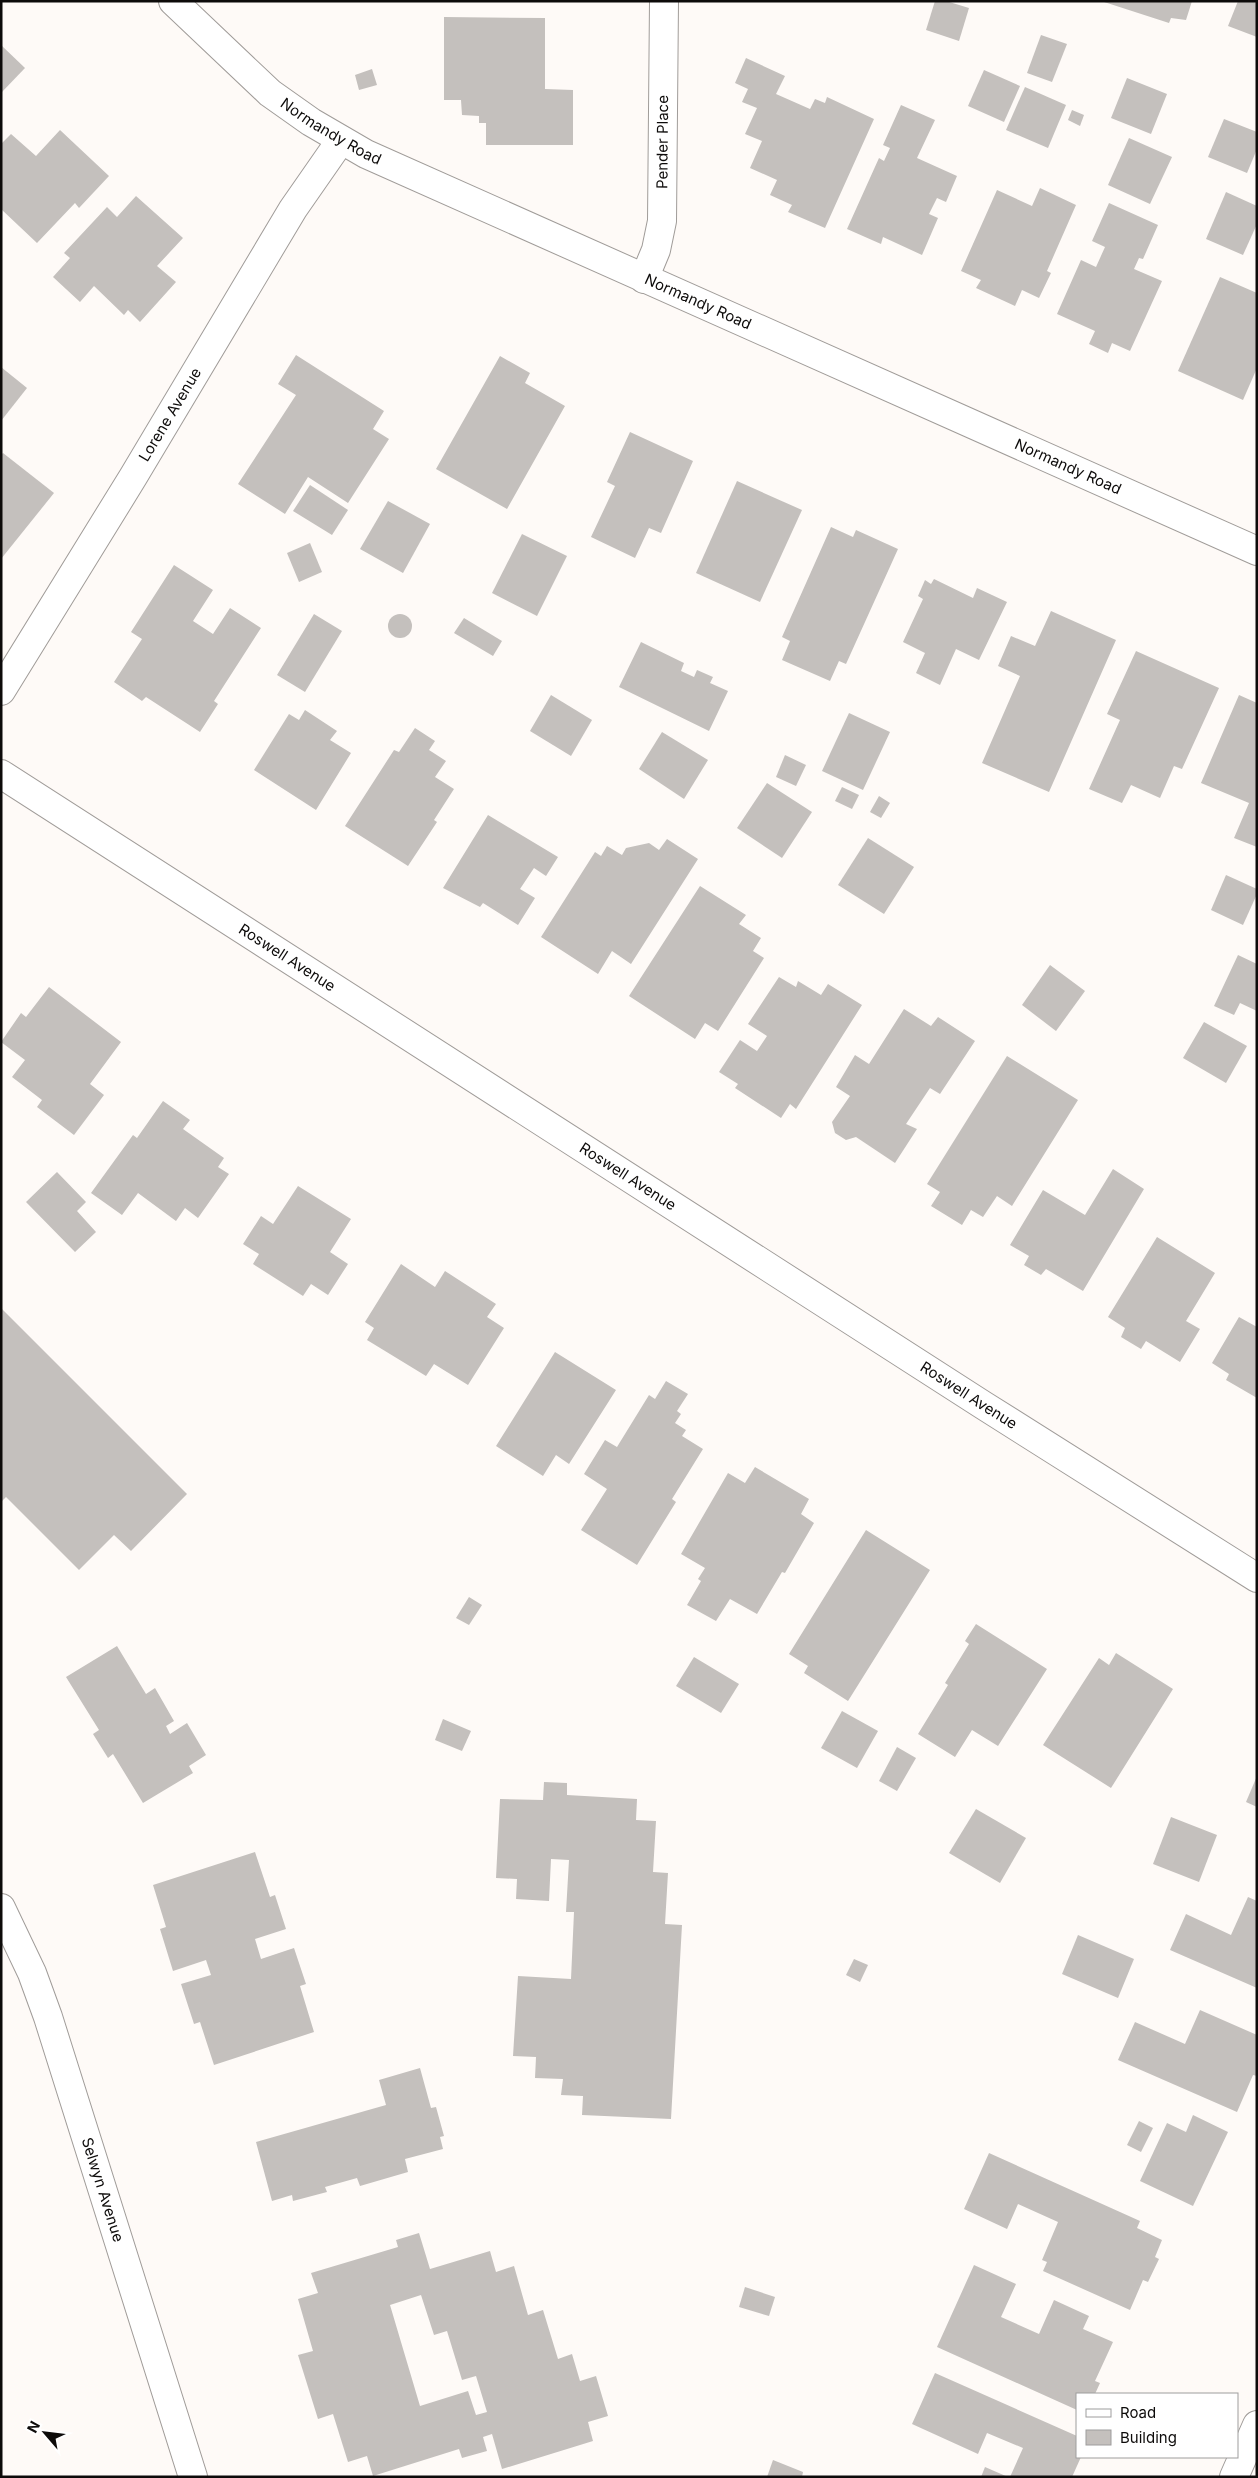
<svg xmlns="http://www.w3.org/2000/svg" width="1258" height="2478" viewBox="0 0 1258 2478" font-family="Inter,sans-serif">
<rect width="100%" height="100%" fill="#fefaf7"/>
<!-- building -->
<g fill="#c4c0bd" fill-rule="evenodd">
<path d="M935 1H946L969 8 959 41 926 30Z"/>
<path d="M1101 1H1192L1186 20 1171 18 1169 23Z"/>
<path d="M1238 1H1257V37L1228 26Z"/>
<path d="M444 17 545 18V89L573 90V145H486V123H479V116L462 115 461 100H444Z"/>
<path d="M1041 35 1067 44 1052 82 1027 73Z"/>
<path d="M1 45 25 68 1 93Z"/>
<path d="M746 58 785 76 776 94 810 109 815 99 825 103 827 97 874 119 825 228 788 212 792 205 770 195 777 180 750 168 762 141 745 134 757 108 742 102 748 89 735 83Z"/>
<path d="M372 69 377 85 359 90 355 75Z"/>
<path d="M984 70 1020 86 1004 122 968 106Z"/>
<path d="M1127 78 1167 94 1151 134 1111 118Z"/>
<path d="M1025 87 1066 105 1048 148 1006 130Z"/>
<path d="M901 105 935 120 917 158 957 176 946 202 937 198 929 214 938 218 922 255 883 237 881 244 847 229 879 158 884 161 890 148 883 145Z"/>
<path d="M1072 110 1084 115 1080 126 1068 120Z"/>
<path d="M1224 119 1257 132V149L1247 173 1208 157Z"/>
<path d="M60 130 109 176 79 208 75 203 37 243 1 209V144L11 134 36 156Z"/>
<path d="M1129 138 1172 157 1150 204 1108 185Z"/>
<path d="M1040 188 1076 205 1047 271 1051 273 1039 298 1022 290 1015 306 976 288 981 280 961 271 997 190 1032 206Z"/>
<path d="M1226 192 1257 206V224L1243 255 1206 239Z"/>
<path d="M136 196 183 238 157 266 176 282 140 322 128 310 124 315 94 286 80 302 53 277 70 258 64 253 107 207 117 217Z"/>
<path d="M1109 203 1158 225 1143 259 1139 258 1134 269 1162 281 1130 351 1112 343 1108 353 1089 344 1095 331 1057 314 1081 260 1096 267 1105 247 1092 241Z"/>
<path d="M1220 277 1257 293V368L1243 400 1178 371Z"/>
<path d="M296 355 384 411 373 429 389 439 348 503 308 477 285 514 238 484 296 395 278 384Z"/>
<path d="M500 356 530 373 525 383 565 406 507 509 436 469Z"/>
<path d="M1 367 27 388 1 421Z"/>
<path d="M630 432 693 461 661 533 649 528 635 558 591 537 615 486 607 482Z"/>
<path d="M3 453 54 493 1 559V455Z"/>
<path d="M737 481 802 510 760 602 696 573Z"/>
<path d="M310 485 348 510 332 535 293 511Z"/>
<path d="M388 501 430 524 403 573 360 549Z"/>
<path d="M831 527 853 537 856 530 898 549 846 664 839 661 830 681 782 660 790 641 782 637Z"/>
<path d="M522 534 567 556 537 616 492 593Z"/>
<path d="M310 543 322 572 299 582 287 553Z"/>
<path d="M174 565 213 590 193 621 213 634 230 608 261 628 214 701 218 704 200 732 146 697 142 701 114 682 142 639 131 632Z"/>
<path d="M934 579 973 598 977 588 1007 602 979 660 956 649 940 685 916 673 925 653 903 642 923 599 918 596 925 580 931 584Z"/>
<path d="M1051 611 1116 640 1049 792 982 763 1020 676 998 666 1011 636 1035 646Z"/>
<circle cx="400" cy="626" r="12"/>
<path d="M314 614 342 631 305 692 277 675Z"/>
<path d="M464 618 502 641 493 656 454 633Z"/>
<path d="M641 642 684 663 681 671 694 677 697 670 713 677 710 683 728 691 709 731 619 687Z"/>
<path d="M1136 651 1219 688 1182 769 1174 766 1160 798 1131 785 1122 803 1089 789 1120 720 1107 714Z"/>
<path d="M551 695 592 720 571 756 530 731Z"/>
<path d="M1239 695 1257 703V847L1234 838 1249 803 1201 783Z"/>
<path d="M305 710 337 731 330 740 351 753 316 810 254 770 289 714 299 720Z"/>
<path d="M849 713 890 732 863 790 822 771Z"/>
<path d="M415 728 435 741 429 750 446 761 435 777 454 789 434 820 437 822 408 866 345 826 394 750 399 752Z"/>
<path d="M662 732 708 760 684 799 639 769Z"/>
<path d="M785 755 806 765 796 786 776 777Z"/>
<path d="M767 783 812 812 782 858 737 828Z"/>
<path d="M842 787 859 795 852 809 835 801Z"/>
<path d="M879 796 890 803 881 818 870 812Z"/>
<path d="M488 815 558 857 546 876 534 868 520 889 535 898 518 925 483 903 480 907 443 888Z"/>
<path d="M868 838 914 867 884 914 838 885Z"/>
<path d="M667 839 698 859 631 964 612 951 598 974 541 937 595 852 601 856 607 846 622 855 626 848 649 843 659 850Z"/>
<path d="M1226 875 1257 889V894L1243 925 1211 910Z"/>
<path d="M700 886 746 915 739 924 761 938 753 951 764 958 718 1031 705 1023 695 1039 629 996Z"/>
<path d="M1238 955 1257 964V1011L1240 1003 1234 1015 1214 1006Z"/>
<path d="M1050 965 1085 991 1056 1031 1022 1005Z"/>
<path d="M779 977 796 987 798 981 821 995 828 984 862 1005 796 1109 790 1104 781 1118 735 1088 738 1084 719 1072 740 1040 757 1051 767 1036 748 1024Z"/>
<path d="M49 987 121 1042 90 1084 104 1095 74 1135 37 1107 42 1100 12 1077 25 1060 1 1042 21 1013 26 1017Z"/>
<path d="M904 1009 931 1026 938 1017 975 1041 940 1094 930 1088 906 1124 917 1129 895 1163 856 1137 846 1140 835 1133 832 1122 850 1096 836 1087 855 1055 869 1064Z"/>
<path d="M1204 1022 1247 1046 1226 1083 1183 1058Z"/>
<path d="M1007 1056 1078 1100 1012 1206 997 1196 983 1217 971 1210 962 1225 931 1206 940 1192 927 1184Z"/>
<path d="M163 1101 190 1120 183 1129 224 1158 218 1167 229 1174 198 1218 185 1208 176 1221 138 1193 122 1215 91 1193 133 1135 137 1138Z"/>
<path d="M1113 1169 1144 1189 1083 1291 1046 1269 1041 1275 1024 1265 1029 1256 1010 1245 1043 1190 1085 1215Z"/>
<path d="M57 1172 86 1202 77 1211 96 1232 75 1252 26 1202Z"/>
<path d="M298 1186 351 1219 330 1252 348 1264 328 1295 311 1284 303 1296 253 1264 259 1254 243 1244 261 1216 273 1224Z"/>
<path d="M1157 1237 1215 1273 1186 1321 1200 1329 1180 1362 1146 1341 1141 1349 1121 1337 1125 1328 1108 1317Z"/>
<path d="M401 1264 435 1287 445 1271 496 1304 487 1317 504 1328 468 1385 434 1364 426 1376 367 1340 374 1328 365 1322Z"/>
<path d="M1 1308 187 1494 131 1551 114 1535 79 1570 6 1497 1 1502Z"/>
<path d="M1239 1317 1257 1327V1398L1226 1380 1229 1374 1212 1363Z"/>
<path d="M555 1352 616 1390 569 1464 556 1455 543 1476 496 1446Z"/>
<path d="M666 1381 688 1394 677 1411 681 1414 675 1423 686 1430 682 1436 703 1449 672 1499 676 1502 637 1565 581 1530 607 1489 584 1474 605 1440 617 1447 649 1395 655 1399Z"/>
<path d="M755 1467 809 1499 801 1514 814 1523 785 1573 782 1572 757 1614 730 1599 716 1621 687 1605 701 1581 698 1579 705 1568 681 1554 728 1473 745 1483Z"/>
<path d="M866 1530 930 1570 848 1701 804 1673 808 1666 789 1654Z"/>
<path d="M469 1597 482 1605 469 1625 456 1618Z"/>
<path d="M976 1624 1047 1669 998 1746 972 1730 955 1757 918 1734 948 1685 945 1683 969 1644 965 1641Z"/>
<path d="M117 1646 146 1694 155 1688 174 1721 166 1726 170 1734 187 1723 206 1755 189 1766 193 1773 143 1803 113 1754 108 1758 93 1734 99 1730 66 1677Z"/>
<path d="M1116 1653 1173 1689 1111 1788 1043 1745 1099 1658 1109 1665Z"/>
<path d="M694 1657 739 1684 721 1713 676 1686Z"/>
<path d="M842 1711 878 1731 857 1768 821 1748Z"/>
<path d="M443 1719 471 1731 462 1751 435 1740Z"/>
<path d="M897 1747 916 1758 897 1791 879 1781Z"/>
<path d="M1257 1776V1807L1246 1802Z"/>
<path d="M544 1782 567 1783V1795L637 1799 636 1820 656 1821 653 1872 668 1873 665 1924 682 1925 671 2119 582 2115 583 2096 561 2095 563 2079 535 2078 536 2057 513 2056 518 1976 571 1979 574 1912H566L569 1860 551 1859 549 1901 516 1899 517 1879 496 1878 500 1799 543 1800Z"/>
<path d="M976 1809 1026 1838 1000 1883 949 1853Z"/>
<path d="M1171 1817 1217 1835 1199 1882 1153 1864Z"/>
<path d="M255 1852 270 1897 275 1895 286 1929 255 1939 261 1959 294 1948 306 1984 300 1986 314 2032 214 2065 200 2022 194 2024 181 1984 211 1975 206 1960 173 1971 160 1929 166 1927 153 1885Z"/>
<path d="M1248 1897 1257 1901V1988L1170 1950 1186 1914 1231 1935Z"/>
<path d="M1078 1935 1134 1959 1118 1998 1062 1974Z"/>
<path d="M854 1959 868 1965 860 1982 846 1975Z"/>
<path d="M1200 2010 1257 2035V2076L1253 2075 1237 2112 1118 2060 1135 2022 1185 2044Z"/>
<path d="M420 2068 431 2108 436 2107 444 2136 440 2137 443 2149 405 2159 408 2172 360 2186 357 2178 325 2187 327 2192 293 2201 292 2195 272 2201 256 2142 386 2105 379 2080Z"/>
<path d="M1193 2115 1228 2132 1193 2206 1140 2181 1167 2123 1186 2132Z"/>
<path d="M1139 2121 1153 2128 1141 2152 1127 2145Z"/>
<path d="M989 2153 1140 2221 1137 2228 1162 2240 1155 2257 1159 2259 1148 2282 1143 2280 1130 2310 1043 2271 1047 2262 1042 2260 1058 2222 1018 2204 1007 2229 964 2209Z"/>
<path d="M419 2233 430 2269 490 2251 496 2272 514 2266 528 2315 543 2310 558 2359 572 2354 580 2381 596 2376 608 2416 588 2422 593 2441 502 2469 492 2434 483 2437 487 2451 462 2458 459 2449 373 2476 367 2456 348 2462 333 2414 318 2419 298 2355 313 2351 298 2299 318 2293 311 2273 398 2247 396 2240ZM421 2295 434 2335 447 2331 462 2380 476 2376 487 2412 476 2415 468 2391 420 2406 390 2305Z"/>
<path d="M974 2265 1016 2284 1001 2317 1039 2334 1054 2300 1089 2316 1083 2329 1113 2342 1095 2381 1100 2383 1095 2394H1077V2410L937 2347Z"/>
<path d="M745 2287 775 2297 769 2316 739 2307Z"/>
<path d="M935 2373 1077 2436V2457H1081L1072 2477H1010L1023 2448 987 2433 978 2454 912 2424Z"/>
<path d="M773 2460 803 2472 802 2477H767Z"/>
<path d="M985 2467 1008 2477H981Z"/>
</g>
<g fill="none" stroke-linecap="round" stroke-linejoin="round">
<!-- minor casing -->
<g stroke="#a09c99" stroke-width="30">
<g id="minor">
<path id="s1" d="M173 1 270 93 311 122 366 154 1257 551"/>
<path id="s2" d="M644 279 656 250 662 221 664 1"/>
<path id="s3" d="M1 691 133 477 293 209 341 140"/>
<path id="s4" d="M1 774 983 1405 1257 1578"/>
</g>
</g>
<!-- tertiary casing -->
<g stroke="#a09c99" stroke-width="30">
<g id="tertiary">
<path id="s5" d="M1 1908 32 1973 48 2017 193 2477"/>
<path d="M1234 2477 1257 2425"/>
</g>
</g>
<!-- minor -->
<use href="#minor" stroke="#fff" stroke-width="28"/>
<!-- tertiary -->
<use href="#tertiary" stroke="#fff" stroke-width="28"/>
</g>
<g text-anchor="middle" stroke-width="4" stroke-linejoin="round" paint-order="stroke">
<!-- street labels -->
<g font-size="15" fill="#0d0b0a" stroke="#fff">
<text dy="5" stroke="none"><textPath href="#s1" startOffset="206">Normandy Road</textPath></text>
<text dy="5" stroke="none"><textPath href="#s2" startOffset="140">Pender Place</textPath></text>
<text dy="5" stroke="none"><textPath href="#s1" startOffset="611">Normandy Road</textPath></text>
<text dy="5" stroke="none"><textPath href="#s3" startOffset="324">Lorene Avenue</textPath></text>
<text dy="5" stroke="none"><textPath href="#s1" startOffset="1016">Normandy Road</textPath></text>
<text dy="5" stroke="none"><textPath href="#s4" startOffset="340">Roswell Avenue</textPath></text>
<text dy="5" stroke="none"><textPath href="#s4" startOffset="745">Roswell Avenue</textPath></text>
<text dy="5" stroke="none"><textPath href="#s4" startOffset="1150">Roswell Avenue</textPath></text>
<text dy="5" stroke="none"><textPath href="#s5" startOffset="300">Selwyn Avenue</textPath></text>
</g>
</g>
<!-- border -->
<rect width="1258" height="2478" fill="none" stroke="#0d0b0a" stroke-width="5"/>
<!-- legend -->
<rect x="1076" y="2393" width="162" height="65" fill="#ffffff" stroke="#9e9d9d"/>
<rect x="1086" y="2409" width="25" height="8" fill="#ffffff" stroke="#9e9d9d"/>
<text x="1120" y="2418" font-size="15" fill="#0d0b0a">Road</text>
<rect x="1086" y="2430" width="25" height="15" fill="#c4c0bd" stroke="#9e9d9d"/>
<text x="1120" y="2443" font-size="15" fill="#0d0b0a">Building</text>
<!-- north arrow -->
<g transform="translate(45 2433) rotate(298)" stroke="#ffffff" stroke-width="4" paint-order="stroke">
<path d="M0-4L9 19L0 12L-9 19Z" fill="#0d0b0a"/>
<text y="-8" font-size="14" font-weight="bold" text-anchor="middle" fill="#0d0b0a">N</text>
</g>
</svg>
